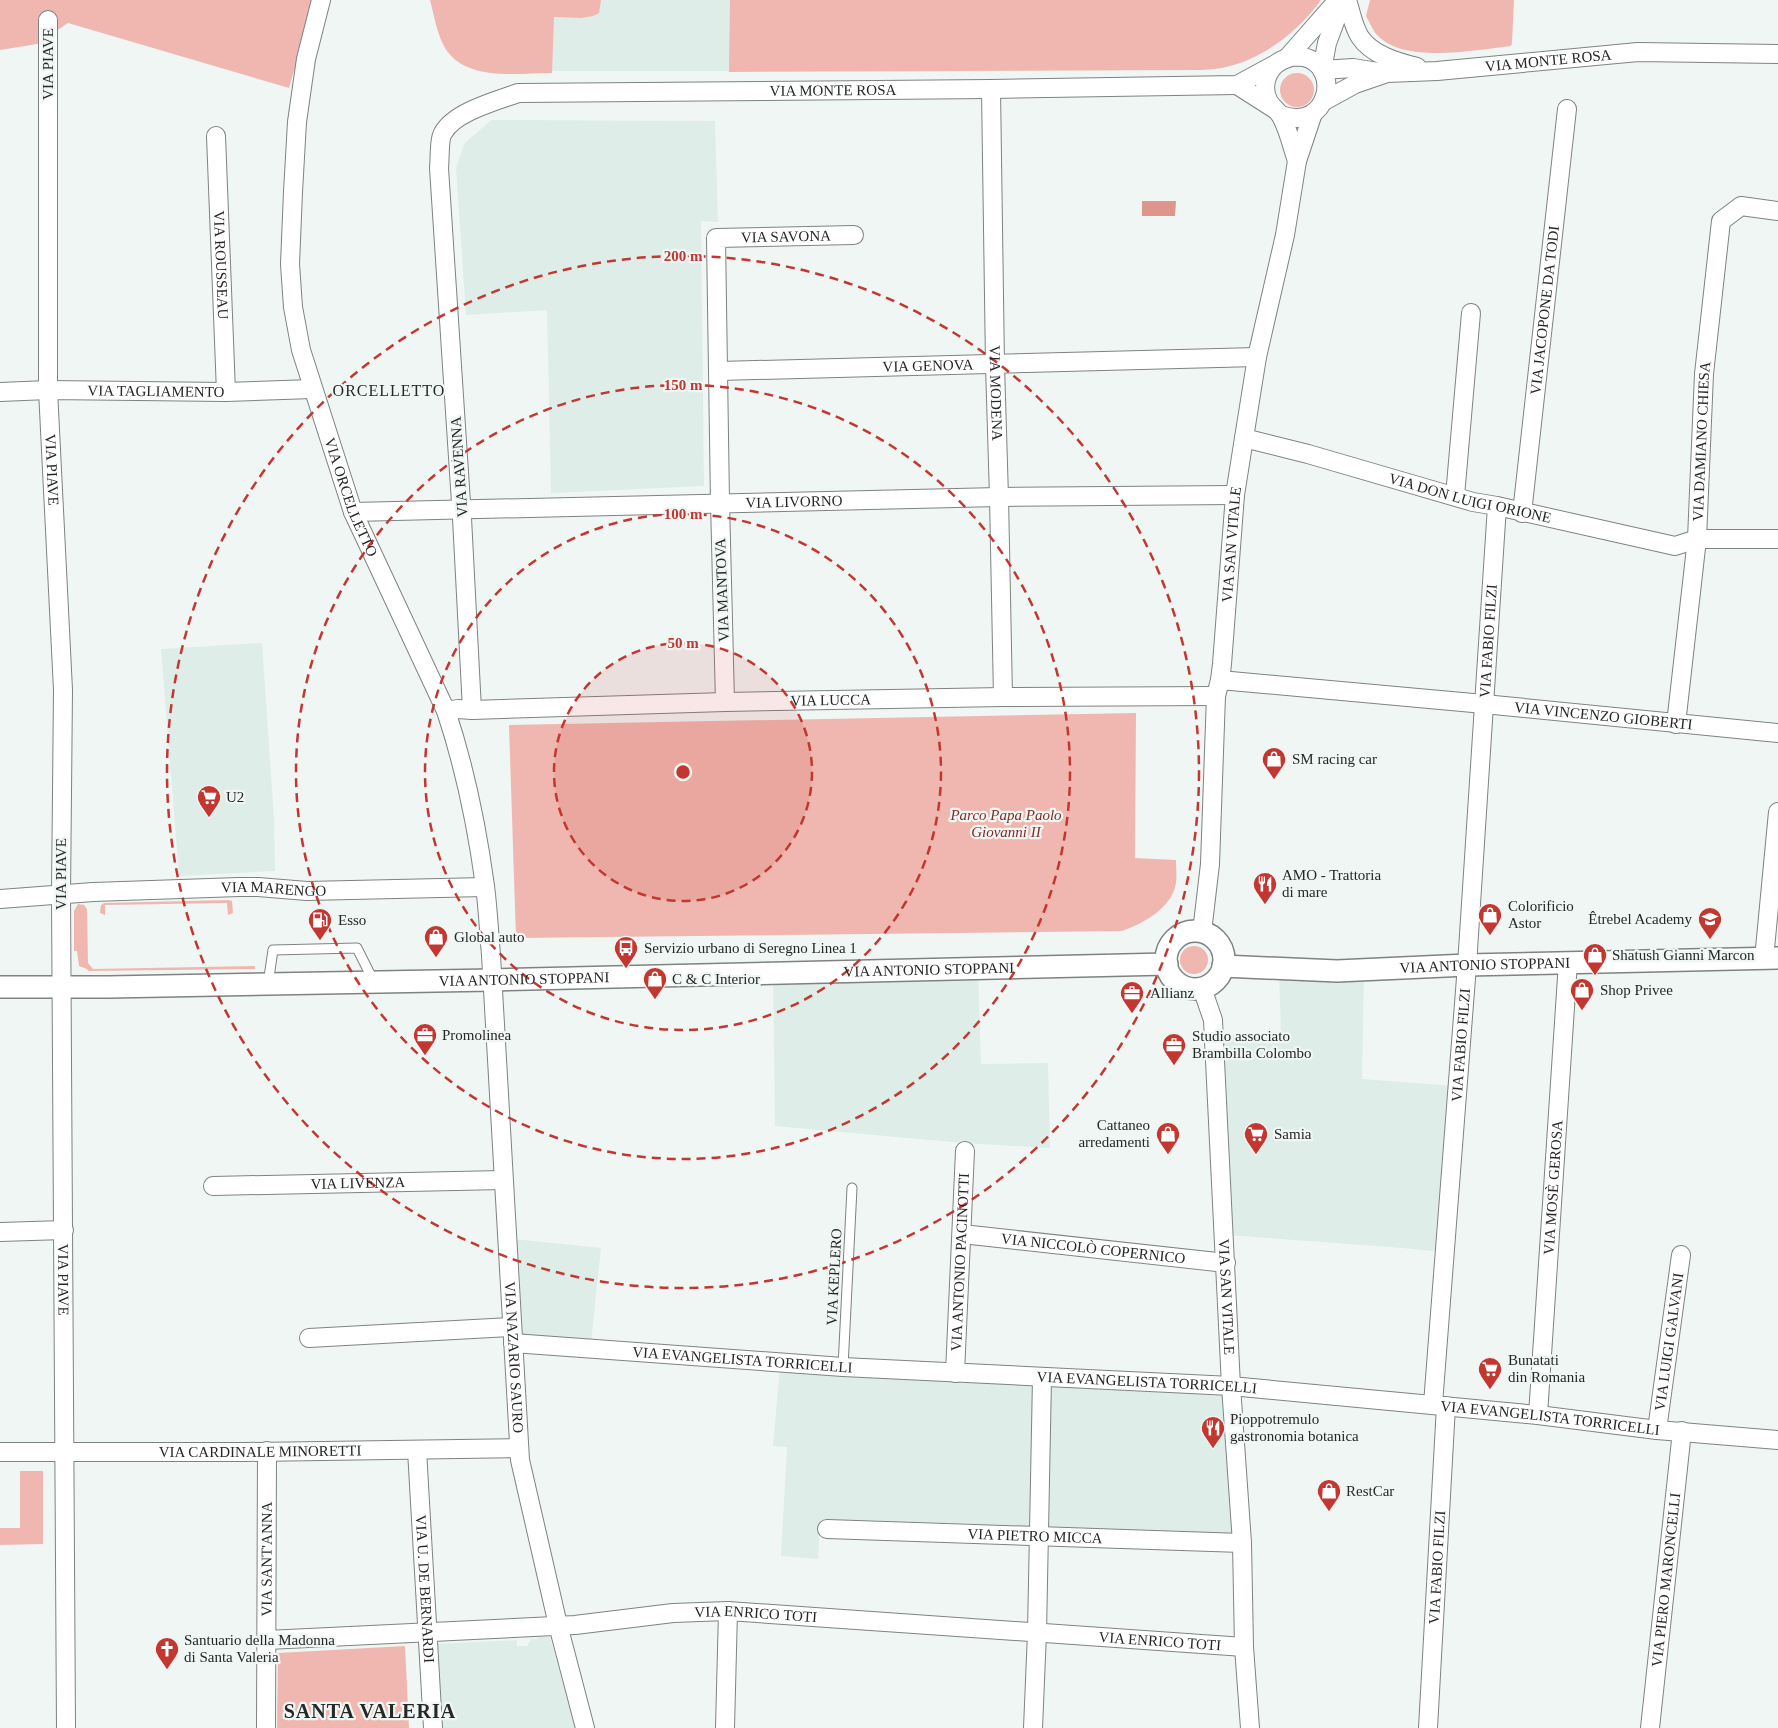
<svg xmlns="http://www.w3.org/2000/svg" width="1778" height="1728" viewBox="0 0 1778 1728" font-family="'Times New Roman',serif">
<rect width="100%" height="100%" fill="#f0f6f4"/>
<!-- built -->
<g fill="#deede8">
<path d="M552 0H732L820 49V71H545Z"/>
<path d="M491 120 715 121 718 222 701 221 704 486 551 493 547 310 466 315 456 168 464 144Z"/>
<path d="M262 643 274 819 275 871 179 876 161 649Z"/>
<path d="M1279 970 1364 971 1362 1079 1455 1086 1441 1252 1403 1248 1227 1235 1216 1035H1281Z"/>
<path d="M978 971 981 1064 1048 1063 1050 1148 963 1143 775 1126 773 975Z"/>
<path d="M514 1239 601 1248 590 1352 520 1349Z"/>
<path d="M780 1366 1230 1388 1240 1541 820 1527 818 1559 781 1556 787 1447 773 1446Z"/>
<path d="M538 1637H550L575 1728H442L437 1644 517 1640V1646H527L531 1639H537Z"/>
</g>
<!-- green -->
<g fill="#efb7af">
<path d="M0 0H314L289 88 68 23 37 44 0 50Z"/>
<path d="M430 0H601L599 13 593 16 581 18 554 17 552 73C517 73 466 82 445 48 437 34 434 15 430 0Z"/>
<path d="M730 0H1321C1299 31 1263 59 1226 67 1219 69 1210 69 1202 70L729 72Z"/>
<path d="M1370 0H1514L1512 43 1511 46C1475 50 1406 64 1378 36 1373 31 1370 23 1366 16Z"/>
<circle cx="1297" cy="90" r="17"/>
<path d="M1136 713 1135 858 1176 860C1176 867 1177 876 1176 883 1172 908 1144 923 1122 931L516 938 509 725Z"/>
<path d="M228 900 232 901 233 913 228 915 227 903 105 905V915L100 913 101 905 104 903Z"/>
<path d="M78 904 84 905 87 909 88 963 93 969 255 966V969L88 971 87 969 79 966 77 951H74V911Z"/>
<circle cx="1194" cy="960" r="14"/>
<path d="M20 1471H43V1544L0 1545V1528H20Z"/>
<path d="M405 1646 409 1728H277L278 1653Z"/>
</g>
<!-- water -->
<path fill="#de958b" d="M1142 201H1176L1175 216H1142Z"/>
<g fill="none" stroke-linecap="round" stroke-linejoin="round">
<!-- service casing -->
<g stroke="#7e8381" stroke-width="11">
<g id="service">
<path d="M268 984 273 950 357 948 374 982"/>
<path d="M843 1367 852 1188"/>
</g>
</g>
<!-- minor casing -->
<g stroke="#7e8381" stroke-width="20">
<g id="minor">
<path id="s1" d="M321 0 306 59 297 122 293 192 290 264 293 307 301 350 353 512 446 711C465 768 477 827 485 886 488 909 489 932 491 955L520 1460 558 1625 585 1728"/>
<path d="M1343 0 1327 43 1322 70 1353 68 1384 73"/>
<path d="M1347 0C1351 12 1353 26 1360 37 1372 55 1397 62 1417 67"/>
<path id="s2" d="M48 20V390L63 690 61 895 66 1728"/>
<path d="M1287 58 1338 0"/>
<path d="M1237 85 1273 108"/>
<path id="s3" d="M991 89 995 365 999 497 1003 697"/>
<path id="s4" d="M1324 101 1355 84 1387 73 1437 71 1638 52 1778 54"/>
<path d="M1281 115C1329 133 1343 65 1303 57 1297 57 1292 56 1288 58 1270 63 1260 82 1268 100 1271 107 1279 111 1282 118 1289 132 1292 146 1297 161"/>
<path id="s5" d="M216 136 226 392"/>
<path id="s6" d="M719 371 1257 357"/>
<path id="s7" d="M0 392 48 390 226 392 312 389"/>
<path id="s8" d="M1244 438 1308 454 1473 502 1497 506 1675 546 1697 539H1778"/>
<path d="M1455 496 1471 313"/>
<path id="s9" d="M353 512 999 497 1235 495"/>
<path id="s10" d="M1522 513 1567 109"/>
<path id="s11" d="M1220 680 1484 704 1778 733"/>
<path id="s12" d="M725 702 720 502 716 238 854 235"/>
<path id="s13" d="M472 710 462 518 439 168C440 159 439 139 443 133 454 112 496 101 518 93L991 89 1237 85 1274 65"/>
<path id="s14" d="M446 711 458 709 472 710 725 702 1003 697 1216 696"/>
<path id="s15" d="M1676 724 1697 539 1704 374 1721 221 1741 206 1778 211"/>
<path id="s16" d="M0 899 93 892 239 887H258L307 891 485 887"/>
<path id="s17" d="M1202 932 1210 864 1216 696 1220 680 1222 664 1235 495 1244 438 1257 357 1285 235 1297 161 1313 113"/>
<path d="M1764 959 1778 812"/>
<path id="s18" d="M1202 988 1213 1020 1231 1386 1242 1543 1244 1647 1250 1728"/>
<path id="s19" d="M213 1186 503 1180"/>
<path d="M0 1232 64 1230"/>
<path id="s20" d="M962 1234 1226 1263"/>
<path d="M309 1338 512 1327"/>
<path id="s21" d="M513 1343 843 1367 1231 1386 1538 1415 1657 1430 1778 1440"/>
<path id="s22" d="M955 1373 965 1151"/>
<path id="s23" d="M1433 1404 1467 965 1497 506"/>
<path id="s24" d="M1538 1415 1568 962"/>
<path id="s25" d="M1657 1430 1681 1255"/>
<path id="s26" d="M417 1450 433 1728"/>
<path id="s27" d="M0 1452H246L519 1448"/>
<path id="s28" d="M827 1529 1242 1543"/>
<path id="s29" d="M267 1640 575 1625 673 1613 728 1611 1244 1647"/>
<path id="s30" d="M266 1728 267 1451"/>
<path d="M725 1728 728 1611"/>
<path d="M1033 1728 1037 1633 1042 1378"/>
<path id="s31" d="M1428 1728 1446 1406"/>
<path id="s32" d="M1650 1728 1682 1431"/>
</g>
</g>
<!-- tertiary casing -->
<g stroke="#7e8381" stroke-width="24">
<g id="tertiary">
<circle cx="1195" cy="960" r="29"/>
<path id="s33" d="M1223 966 1337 971 1467 965 1778 958"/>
<path id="s34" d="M0 987H109L492 980 1167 964"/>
</g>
</g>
<!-- service -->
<use href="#service" stroke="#fff" stroke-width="9"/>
<!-- minor -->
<use href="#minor" stroke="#fff" stroke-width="18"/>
<!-- tertiary -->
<use href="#tertiary" stroke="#fff" stroke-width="21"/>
</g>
<!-- distance rings -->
<circle cx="683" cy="772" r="129" fill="#c43630" fill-opacity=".12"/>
<g fill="none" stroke="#c43630" stroke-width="2.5" stroke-dasharray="9 6">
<circle cx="683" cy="772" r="129"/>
<circle cx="683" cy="772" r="258"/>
<circle cx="683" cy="772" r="387"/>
<circle cx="683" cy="772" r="516"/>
</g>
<!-- icons -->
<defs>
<g id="shop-pin" transform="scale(1.25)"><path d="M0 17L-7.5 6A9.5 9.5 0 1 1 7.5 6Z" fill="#c43630" stroke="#f0f6f4"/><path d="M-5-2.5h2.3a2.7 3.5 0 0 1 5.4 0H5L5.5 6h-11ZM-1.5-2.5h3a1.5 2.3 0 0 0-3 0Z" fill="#fff"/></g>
<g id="supermarket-pin" transform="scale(1.25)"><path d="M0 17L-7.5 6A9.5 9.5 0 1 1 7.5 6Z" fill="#c43630" stroke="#f0f6f4"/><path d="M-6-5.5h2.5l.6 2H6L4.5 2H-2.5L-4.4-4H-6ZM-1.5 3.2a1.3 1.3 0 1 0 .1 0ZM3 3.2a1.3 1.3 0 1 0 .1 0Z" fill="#fff"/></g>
<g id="restaurant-pin" transform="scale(1.25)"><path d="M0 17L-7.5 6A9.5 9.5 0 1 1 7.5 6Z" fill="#c43630" stroke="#f0f6f4"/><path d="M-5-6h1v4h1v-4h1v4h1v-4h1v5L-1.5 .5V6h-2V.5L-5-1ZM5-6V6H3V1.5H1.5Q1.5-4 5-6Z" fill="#fff"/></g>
<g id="school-pin" transform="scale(1.25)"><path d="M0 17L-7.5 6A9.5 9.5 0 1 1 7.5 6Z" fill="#c43630" stroke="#f0f6f4"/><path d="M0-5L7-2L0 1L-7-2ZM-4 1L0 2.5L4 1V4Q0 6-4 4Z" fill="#fff"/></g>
<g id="fuel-pin" transform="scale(1.25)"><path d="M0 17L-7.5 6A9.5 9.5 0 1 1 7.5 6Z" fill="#c43630" stroke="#f0f6f4"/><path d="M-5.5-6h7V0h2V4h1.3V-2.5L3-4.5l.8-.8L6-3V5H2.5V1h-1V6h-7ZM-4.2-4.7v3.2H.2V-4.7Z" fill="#fff"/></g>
<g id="bus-pin" transform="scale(1.25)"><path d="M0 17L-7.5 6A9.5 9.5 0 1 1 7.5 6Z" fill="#c43630" stroke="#f0f6f4"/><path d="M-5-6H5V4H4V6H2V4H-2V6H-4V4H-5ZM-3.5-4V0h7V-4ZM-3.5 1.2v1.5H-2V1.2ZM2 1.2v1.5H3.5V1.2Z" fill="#fff"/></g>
<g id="office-pin" transform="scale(1.25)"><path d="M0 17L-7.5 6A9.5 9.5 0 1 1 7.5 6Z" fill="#c43630" stroke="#f0f6f4"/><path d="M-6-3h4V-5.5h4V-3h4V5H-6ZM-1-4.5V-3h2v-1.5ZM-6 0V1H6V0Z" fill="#fff"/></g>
<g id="church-pin" transform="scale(1.25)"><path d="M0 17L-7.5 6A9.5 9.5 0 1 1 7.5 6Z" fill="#c43630" stroke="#f0f6f4"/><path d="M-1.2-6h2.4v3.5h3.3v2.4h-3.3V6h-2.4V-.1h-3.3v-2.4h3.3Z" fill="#fff"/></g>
</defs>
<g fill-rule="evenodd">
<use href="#shop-pin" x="1274" y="759"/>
<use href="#supermarket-pin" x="209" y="797"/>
<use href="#restaurant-pin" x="1265" y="884"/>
<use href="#shop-pin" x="1490" y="915"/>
<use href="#school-pin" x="1710" y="919"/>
<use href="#fuel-pin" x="320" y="920"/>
<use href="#shop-pin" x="436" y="937"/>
<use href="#bus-pin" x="626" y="948"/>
<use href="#shop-pin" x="1595" y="955"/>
<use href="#shop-pin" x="655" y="979"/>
<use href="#shop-pin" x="1582" y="990"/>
<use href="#office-pin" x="1132" y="993"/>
<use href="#office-pin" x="425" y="1035"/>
<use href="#office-pin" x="1174" y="1045"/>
<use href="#shop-pin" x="1168" y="1134"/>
<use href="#supermarket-pin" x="1256" y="1134"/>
<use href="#supermarket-pin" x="1490" y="1369"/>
<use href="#restaurant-pin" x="1213" y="1428"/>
<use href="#shop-pin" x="1329" y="1491"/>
<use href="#church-pin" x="167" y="1649"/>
</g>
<g text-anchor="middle" stroke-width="4.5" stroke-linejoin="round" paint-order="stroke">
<!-- street labels -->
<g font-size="15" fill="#262827" stroke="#f0f6f4">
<text dy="5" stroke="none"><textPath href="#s4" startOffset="231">VIA MONTE ROSA</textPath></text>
<text transform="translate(48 64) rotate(-90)" y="5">VIA PIAVE</text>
<text dy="5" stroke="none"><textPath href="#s13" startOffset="980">VIA MONTE ROSA</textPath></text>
<text dy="5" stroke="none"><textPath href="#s12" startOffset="534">VIA SAVONA</textPath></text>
<text dy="5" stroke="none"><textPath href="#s5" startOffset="129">VIA ROUSSEAU</textPath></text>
<text dy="5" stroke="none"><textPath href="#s10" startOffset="204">VIA JACOPONE DA TODI</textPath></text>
<text dy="5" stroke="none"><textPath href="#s6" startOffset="209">VIA GENOVA</textPath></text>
<text dy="5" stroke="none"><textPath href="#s7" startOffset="156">VIA TAGLIAMENTO</textPath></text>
<text dy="5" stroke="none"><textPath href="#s3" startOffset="304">VIA MODENA</textPath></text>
<text dy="5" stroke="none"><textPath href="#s15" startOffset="284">VIA DAMIANO CHIESA</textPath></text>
<text transform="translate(459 467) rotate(-94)" y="5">VIA RAVENNA</text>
<text dy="5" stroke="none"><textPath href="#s2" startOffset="450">VIA PIAVE</textPath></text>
<text dy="5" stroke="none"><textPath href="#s1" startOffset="509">VIA ORCELLETTO</textPath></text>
<text dy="5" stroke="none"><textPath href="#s8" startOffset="234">VIA DON LUIGI ORIONE</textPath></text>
<text dy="5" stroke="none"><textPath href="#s9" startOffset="441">VIA LIVORNO</textPath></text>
<text dy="5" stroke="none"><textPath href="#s17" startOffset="389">VIA SAN VITALE</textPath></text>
<text transform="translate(722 590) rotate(-92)" y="5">VIA MANTOVA</text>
<text dy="5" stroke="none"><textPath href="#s23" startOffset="765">VIA FABIO FILZI</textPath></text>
<text dy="5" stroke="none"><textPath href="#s14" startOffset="385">VIA LUCCA</textPath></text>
<text dy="5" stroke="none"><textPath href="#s11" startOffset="385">VIA VINCENZO GIOBERTI</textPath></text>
<text transform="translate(61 874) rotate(-90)" y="5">VIA PIAVE</text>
<text dy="5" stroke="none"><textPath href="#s16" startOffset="274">VIA MARENGO</textPath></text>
<text dy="5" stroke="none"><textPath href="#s33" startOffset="262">VIA ANTONIO STOPPANI</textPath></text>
<text dy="5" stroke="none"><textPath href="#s34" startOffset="929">VIA ANTONIO STOPPANI</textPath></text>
<text dy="5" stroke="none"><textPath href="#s34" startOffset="524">VIA ANTONIO STOPPANI</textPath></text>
<text dy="5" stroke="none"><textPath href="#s23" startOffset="360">VIA FABIO FILZI</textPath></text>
<text dy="5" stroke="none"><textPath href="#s19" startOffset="145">VIA LIVENZA</textPath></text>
<text dy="5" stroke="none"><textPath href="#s24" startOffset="228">VIA MOSÈ GEROSA</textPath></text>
<text dy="5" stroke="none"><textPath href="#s20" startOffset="132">VIA NICCOLÒ COPERNICO</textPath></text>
<text dy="5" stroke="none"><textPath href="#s22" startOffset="111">VIA ANTONIO PACINOTTI</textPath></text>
<text transform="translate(834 1277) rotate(-87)" y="5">VIA KEPLERO</text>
<text dy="5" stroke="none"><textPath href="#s2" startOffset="1260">VIA PIAVE</textPath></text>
<text dy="5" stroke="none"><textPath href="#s18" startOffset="311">VIA SAN VITALE</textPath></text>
<text dy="5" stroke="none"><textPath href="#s25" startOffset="89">VIA LUIGI GALVANI</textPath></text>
<text dy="5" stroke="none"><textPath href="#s1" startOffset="1395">VIA NAZARIO SAURO</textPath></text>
<text dy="5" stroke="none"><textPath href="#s21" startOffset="230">VIA EVANGELISTA TORRICELLI</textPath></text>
<text dy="5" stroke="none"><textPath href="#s21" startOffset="635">VIA EVANGELISTA TORRICELLI</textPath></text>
<text dy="5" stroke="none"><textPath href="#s21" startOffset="1040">VIA EVANGELISTA TORRICELLI</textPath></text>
<text dy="5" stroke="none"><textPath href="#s27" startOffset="260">VIA CARDINALE MINORETTI</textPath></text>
<text dy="5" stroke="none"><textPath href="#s28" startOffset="208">VIA PIETRO MICCA</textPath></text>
<text dy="5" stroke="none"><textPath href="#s30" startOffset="169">VIA SANT'ANNA</textPath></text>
<text dy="5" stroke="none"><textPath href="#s31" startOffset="161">VIA FABIO FILZI</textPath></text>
<text dy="5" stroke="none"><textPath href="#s32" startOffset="149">VIA PIERO MARONCELLI</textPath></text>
<text dy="5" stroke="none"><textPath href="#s26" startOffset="139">VIA U. DE BERNARDI</textPath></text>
<text dy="5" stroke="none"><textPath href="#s29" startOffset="490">VIA ENRICO TOTI</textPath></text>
<text dy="5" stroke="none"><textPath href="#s29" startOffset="895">VIA ENRICO TOTI</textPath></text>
</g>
<!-- poi labels -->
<g font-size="15" fill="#262827" stroke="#f0f6f4" text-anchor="start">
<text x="1292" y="764">SM racing car</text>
<text x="226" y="802">U2</text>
<text x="1282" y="880">AMO - Trattoria<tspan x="1282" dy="17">di mare</tspan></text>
<text x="1508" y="911">Colorificio<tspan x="1508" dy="17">Astor</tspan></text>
<text x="1692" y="924" text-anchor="end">Êtrebel Academy</text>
<text x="338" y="925">Esso</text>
<text x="454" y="942">Global auto</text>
<text x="644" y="953">Servizio urbano di Seregno Linea 1</text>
<text x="1612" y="960">Shatush Gianni Marcon</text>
<text x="672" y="984">C &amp; C Interior</text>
<text x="1600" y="995">Shop Privee</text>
<text x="1150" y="998">Allianz</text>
<text x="442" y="1040">Promolinea</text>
<text x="1192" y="1041">Studio associato<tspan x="1192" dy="17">Brambilla Colombo</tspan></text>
<text x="1150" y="1130" text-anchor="end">Cattaneo<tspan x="1150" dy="17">arredamenti</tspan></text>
<text x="1274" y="1139">Samia</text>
<text x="1508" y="1365">Bunatati<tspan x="1508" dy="17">din Romania</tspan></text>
<text x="1230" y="1424">Pioppotremulo<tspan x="1230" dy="17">gastronomia botanica</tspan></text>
<text x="1346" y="1496">RestCar</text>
<text x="184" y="1645">Santuario della Madonna<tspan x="184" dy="17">di Santa Valeria</tspan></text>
</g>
<!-- park labels -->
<g font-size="15" font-style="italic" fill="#822c26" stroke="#f0f6f4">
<text x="1006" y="820">Parco Papa Paolo<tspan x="1006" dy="17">Giovanni II</tspan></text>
</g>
<!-- neighbourhood labels -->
<g font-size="16" letter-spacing="1" fill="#262827" stroke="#f0f6f4">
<text x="389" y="396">ORCELLETTO</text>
</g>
<!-- district labels -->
<g font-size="20" font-weight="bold" letter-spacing="1" fill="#262827" stroke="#f0f6f4">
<text x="370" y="1718">SANTA VALERIA</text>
</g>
</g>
<circle cx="683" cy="772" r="8" fill="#c43630" stroke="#f0f6f4" stroke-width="2.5"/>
<g font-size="15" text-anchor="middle" font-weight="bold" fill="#c43630" stroke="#f0f6f4" stroke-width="4.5" stroke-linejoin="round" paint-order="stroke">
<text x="683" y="261">200 m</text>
<text x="683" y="390">150 m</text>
<text x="683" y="519">100 m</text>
<text x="683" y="648">50 m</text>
</g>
</svg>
